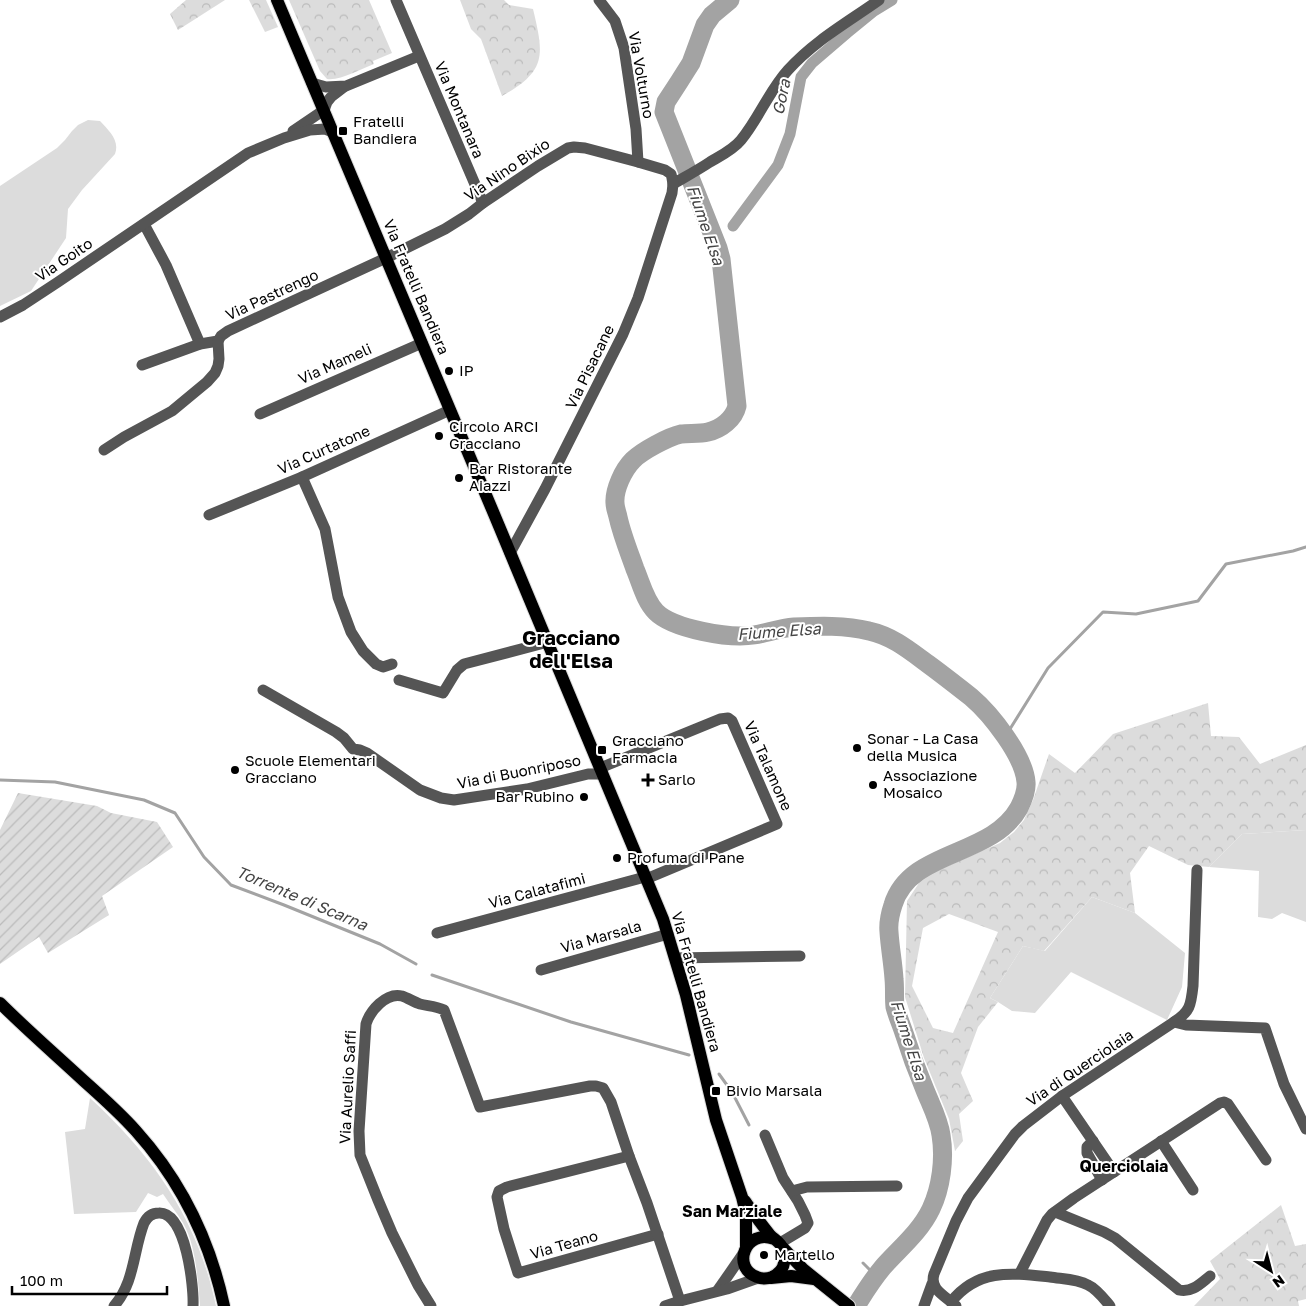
<svg xmlns="http://www.w3.org/2000/svg" width="1306" height="1306" viewBox="0 0 1306 1306" font-family="'Golos Text',sans-serif">
<defs>
<pattern id="forest-crowns" width="20" height="18" patternUnits="userSpaceOnUse" patternTransform="scale(1.25)"><rect width="20" height="18" fill="#dcdcdc"/><path d="M2 6a3 3 0 1 1 6 0M12 15a3 3 0 1 1 6 0" fill="none" stroke="#bbb"/></pattern>
<pattern id="garden-furrows" width="10" height="10" patternUnits="userSpaceOnUse" patternTransform="scale(1.25)"><rect width="10" height="10" fill="#dcdcdc"/><path d="M-1 1l2-2M0 10L10 0M9 11l2-2" fill="none" stroke="#bbb"/></pattern>
</defs>
<rect width="100%" height="100%" fill="#fff"/>
<!-- grass -->
<g fill="#dcdcdc">
<path d="M88 120 100 121C109 131 120 140 115 154L82 190 68 209 66 238 31 291 0 306V186L57 148 65 140 72 131 78 125Z"/>
<path d="M1306 830V922L1282 913 1272 919 1258 917 1259 871 1209 867 1242 834Z"/>
<path d="M1092 897 1135 913 1185 953 1182 987 1167 1020 1071 972 1035 1013 1012 1011 998 1002 990 998 1023 946 1045 951Z"/>
<path d="M90 1098C154 1157 198 1220 216 1306H200C198 1281 196 1245 183 1223 177 1213 169 1203 163 1194L157 1197 148 1193 136 1212 74 1214 65 1132 85 1129Z"/>
</g>
<!-- forest -->
<g fill="url(#forest-crowns)" fill-rule="evenodd">
<path d="M186 0H225L178 30 170 14Z"/>
<path d="M249 0H266L278 27 265 32Z"/>
<path d="M289 0H369L392 53 373 61 374 64C361 69 340 81 327 79L320 71Z"/>
<path d="M460 0H504L509 5 533 9C544 55 547 71 502 96L481 39 471 29Z"/>
<path d="M1208 703 1211 736 1239 737 1260 764 1306 745V830L1242 834 1209 867 1188 865 1149 846 1130 873 1135 913 1092 897 1044 951 1023 946 990 998 998 1002 978 1027 961 1073 973 1101 959 1114 963 1141 955 1151 949 1119 924 1058 905 997 907 901 923 877 1000 843 1014 832 1024 820 1033 800 1049 754 1075 773 1113 734ZM949 914 998 932 953 1033 933 1028 912 986 923 928Z"/>
<path d="M1281 1205 1295 1246 1306 1244V1299L1298 1301 1299 1306H1194L1220 1279 1210 1261Z"/>
</g>
<!-- garden -->
<path fill="url(#garden-furrows)" d="M18 793 97 806 111 813 157 822 173 847 102 896 109 915 48 953 39 937 0 964V830Z"/>
<g fill="none" stroke-linecap="round" stroke-linejoin="round">
<!-- stream -->
<g stroke="#a3a3a3" stroke-width="3">
<path d="M1005 737 1048 668 1103 612 1136 614 1198 601 1226 564 1293 551 1306 547"/>
<path d="M0 780 55 782 144 800 175 813 204 857 231 885 284 905 380 944 416 964"/>
<path d="M432 975 571 1022 689 1055"/>
<path d="M719 1074 732 1092 749 1125"/>
<path d="M863 1263 876 1276"/>
</g>
<!-- canal -->
<path stroke="#a3a3a3" stroke-width="11" d="M733 226 778 165 790 134 801 77 812 63 847 33 874 11 892 0"/>
<!-- river -->
<path stroke="#a3a3a3" stroke-width="19" d="M730 0 712 15 705 25 691 63 679 82 666 102 664 112 718 248 721 259 737 406C734 419 721 429 708 432 699 434 689 433 681 434 668 437 642 451 633 460 623 470 614 490 615 503 615 508 617 512 618 517 622 535 629 552 635 569 641 583 645 601 656 612 673 629 730 639 754 635 767 633 780 628 794 627 819 626 845 625 869 631 892 636 909 650 928 664 943 675 957 686 971 697 991 714 1024 756 1026 782 1027 791 1023 800 1019 808 991 858 910 849 893 905 890 914 888 922 889 932 890 948 893 963 894 979 895 988 894 998 895 1007 897 1015 901 1024 904 1033 910 1052 917 1071 925 1090 931 1105 939 1120 941 1135 945 1159 941 1188 931 1209 920 1232 900 1248 883 1267 873 1279 864 1293 856 1306"/>
<!-- major casing -->
<g stroke="#dbdbdb" stroke-width="14">
<g id="major">
<path d="M277 0 494 514 663 919 686 995 716 1120 742 1197 746 1214V1246"/>
<path d="M0 1003C27 1030 56 1055 84 1081 102 1097 120 1113 136 1131 181 1181 210 1241 224 1306"/>
<path d="M745 1201C753 1213 761 1224 770 1235 775 1240 781 1243 783 1249 786 1253 786 1259 784 1263 783 1270 778 1274 772 1277 767 1279 762 1279 757 1277 731 1268 745 1228 774 1239"/>
<path d="M783 1248 803 1269 849 1306"/>
<path d="M771 1278 791 1276 814 1279"/>
</g>
</g>
<!-- minor -->
<g stroke="#555" stroke-width="11">
<path d="M396 0 483 203"/>
<path d="M599 0 615 21 624 48 636 129 638 162"/>
<path d="M312 83 326 87 346 86 419 56"/>
<path d="M293 131 324 110 327 102 331 97 344 87"/>
<path d="M673 184C685 177 698 170 710 162 720 156 733 150 741 140 759 118 769 91 788 70 814 41 848 22 879 0"/>
<path d="M144 224 166 265 200 344"/>
<path d="M0 317 23 305 58 282 248 153 284 138 310 130 325 129 333 132"/>
<path d="M142 365 200 344 218 341 221 336 228 331 386 258 445 229 469 214 483 203 538 166 568 148 574 147 585 148 638 162 665 170 671 174 672 178 673 184 672 193 638 298 623 334 545 489 510 553"/>
<path d="M260 414 422 343"/>
<path d="M104 450 124 437 172 411 207 382 215 373 218 366 219 359 218 341"/>
<path d="M302 477 325 529 338 597 351 632 363 651 376 664 383 667 392 664"/>
<path d="M209 515 302 477 450 410"/>
<path d="M399 680 443 693 457 670 464 664 548 642"/>
<path d="M263 690 336 732 344 738 353 749 360 750 367 753 420 790 441 798 454 800 527 789 588 774H602"/>
<path d="M600 768 720 719 728 718 732 721 777 824 646 879"/>
<path d="M437 933 645 877"/>
<path d="M675 958 800 956"/>
<path d="M541 970 668 934"/>
<path d="M1174 1022 1186 1025 1265 1028 1284 1084 1306 1129"/>
<path d="M1062 1096 1114 1172"/>
<path d="M765 1135 783 1178 798 1201 805 1215 808 1223 805 1228 780 1243"/>
<path d="M1093 1141 1087 1147V1153L1102 1180"/>
<path d="M1161 1141 1193 1190"/>
<path d="M629 1156 507 1187 499 1191 497 1197 504 1229 518 1273 658 1234"/>
<path d="M792 1191 807 1187 897 1186"/>
<path d="M1055 1212 1104 1232 1115 1238 1179 1290C1192 1293 1201 1283 1210 1276"/>
<path d="M1020 1273 1047 1220 1052 1214 1074 1198 1220 1103 1224 1102 1228 1104 1266 1160"/>
<path d="M718 1290 743 1254"/>
<path d="M951 1302C978 1268 1012 1273 1050 1277 1062 1279 1077 1279 1088 1285 1097 1289 1104 1299 1110 1306"/>
<path d="M114 1306C135 1282 133 1251 144 1223 147 1217 152 1213 159 1213 186 1212 194 1287 193 1306"/>
<path d="M431 1306 418 1285 392 1233 378 1200 360 1155 359 1131 366 1024C370 1011 386 992 402 996 408 998 414 1002 420 1004 428 1006 436 1006 444 1010L480 1107 590 1086H596L603 1088 611 1102 629 1156 647 1203 680 1301"/>
<path d="M665 1306 680 1301 727 1289 758 1278"/>
<path d="M924 1306 932 1284"/>
<path d="M956 1306C946 1296 929 1290 934 1274L956 1221 968 1198 1015 1134 1023 1126 1062 1096 1174 1022C1190 1012 1191 1005 1193 986L1197 870"/>
</g>
<!-- major -->
<use href="#major" stroke="#000" stroke-width="12"/>
</g>
<!-- markers -->
<g fill="#000" stroke="#fff" stroke-width="2">
<rect x="338" y="126" width="10" height="10" rx="2.5"/>
<circle cx="449" cy="371" r="5"/>
<circle cx="439" cy="436" r="5"/>
<circle cx="459" cy="478" r="5"/>
<circle cx="857" cy="748" r="5"/>
<rect x="597" y="745" width="10" height="10" rx="2.5"/>
<circle cx="235" cy="770" r="5"/>
<path d="M645.5 772.5h5v5h5v5h-5v5h-5v-5h-5v-5h5z"/>
<circle cx="873" cy="785" r="5"/>
<circle cx="584" cy="797" r="5"/>
<circle cx="617" cy="858" r="5"/>
<rect x="711" y="1086" width="10" height="10" rx="2.5"/>
<circle cx="764" cy="1255" r="5"/>
</g>
<g text-anchor="middle" stroke-width="4" stroke-linejoin="round" paint-order="stroke">
<!-- street labels -->
<g font-size="15" fill="#000" stroke="#fff">
<text transform="translate(641 75) rotate(80)" y="5">Via Volturno</text>
<text transform="translate(459 110) rotate(67)" y="5">Via Montanara</text>
<text transform="translate(507 170) rotate(-34)" y="5">Via Nino Bixio</text>
<text transform="translate(64 260) rotate(-34)" y="5">Via Goito</text>
<text transform="translate(416 287) rotate(67)" y="5">Via Fratelli Bandiera</text>
<text transform="translate(272 295) rotate(-25)" y="5">Via Pastrengo</text>
<text transform="translate(335 364) rotate(-24)" y="5">Via Mameli</text>
<text transform="translate(590 367) rotate(-64)" y="5">Via Pisacane</text>
<text transform="translate(324 450) rotate(-24)" y="5">Via Curtatone</text>
<text transform="translate(768 766) rotate(66)" y="5">Via Talamone</text>
<text transform="translate(519 772) rotate(-11)" y="5">Via di Buonriposo</text>
<text transform="translate(537 891) rotate(-15)" y="5">Via Calatafimi</text>
<text transform="translate(601 937) rotate(-16)" y="5">Via Marsala</text>
<text transform="translate(696 982) rotate(74)" y="5">Via Fratelli Bandiera</text>
<text transform="translate(1080 1068) rotate(-34)" y="5">Via di Querciolaia</text>
<text transform="translate(348 1087) rotate(-87)" y="5">Via Aurelio Saffi</text>
<text transform="translate(564 1245) rotate(-16)" y="5">Via Teano</text>
</g>
<!-- poi labels -->
<g font-size="15" fill="#000" stroke="#fff" text-anchor="start">
<text x="353" y="127">Fratelli<tspan x="353" dy="17">Bandiera</tspan></text>
<text x="459" y="376">IP</text>
<text x="449" y="432">Circolo ARCI<tspan x="449" dy="17">Gracciano</tspan></text>
<text x="469" y="474">Bar Ristorante<tspan x="469" dy="17">Aiazzi</tspan></text>
<text x="867" y="744">Sonar - La Casa<tspan x="867" dy="17">della Musica</tspan></text>
<text x="612" y="746">Gracciano<tspan x="612" dy="17">Farmacia</tspan></text>
<text x="245" y="766">Scuole Elementari<tspan x="245" dy="17">Gracciano</tspan></text>
<text x="883" y="781">Associazione<tspan x="883" dy="17">Mosaico</tspan></text>
<text x="658" y="785">Sarlo</text>
<text x="574" y="802" text-anchor="end">Bar Rubino</text>
<text x="627" y="863">Profuma di Pane</text>
<text x="726" y="1096">Bivio Marsala</text>
<text x="774" y="1260">Martello</text>
</g>
<!-- water labels -->
<g font-size="16" font-style="italic" fill="#444" stroke="#fff">
<text transform="translate(781 97) rotate(-78)" y="6">Gora</text>
<text transform="translate(706 225) rotate(71)" y="6">Fiume Elsa</text>
<text transform="translate(779 631) rotate(-4)" y="6">Fiume Elsa</text>
<text transform="translate(302 898) rotate(23)" y="6">Torrente di Scarna</text>
<text transform="translate(909 1040) rotate(72)" y="6">Fiume Elsa</text>
</g>
<!-- neighbourhood labels -->
<g font-size="16" font-weight="bold" fill="#000" stroke="#fff">
<text x="1124" y="1172">Querciolaia</text>
<text x="732" y="1217">San Marziale</text>
</g>
<!-- district labels -->
<g font-size="20" font-weight="bold" fill="#000" stroke="#fff">
<text x="571" y="645">Gracciano<tspan x="571" dy="23">dell'Elsa</tspan></text>
</g>
</g>
<!-- north arrow -->
<g transform="translate(1271 1271) rotate(144)" stroke="#ffffff" stroke-width="4" paint-order="stroke">
<path d="M0-4L9 19L0 12L-9 19Z" fill="#000000"/>
<text y="-8" font-size="14" font-weight="bold" text-anchor="middle" fill="#000000">N</text>
</g>
<!-- scale -->
<path d="M12 1286v8h155v-8" fill="none" stroke="#000000" stroke-width="2.5"/>
<text x="20" y="1286" font-size="15" fill="#000000" stroke="#ffffff" stroke-width="4" paint-order="stroke">100 m</text>
</svg>
